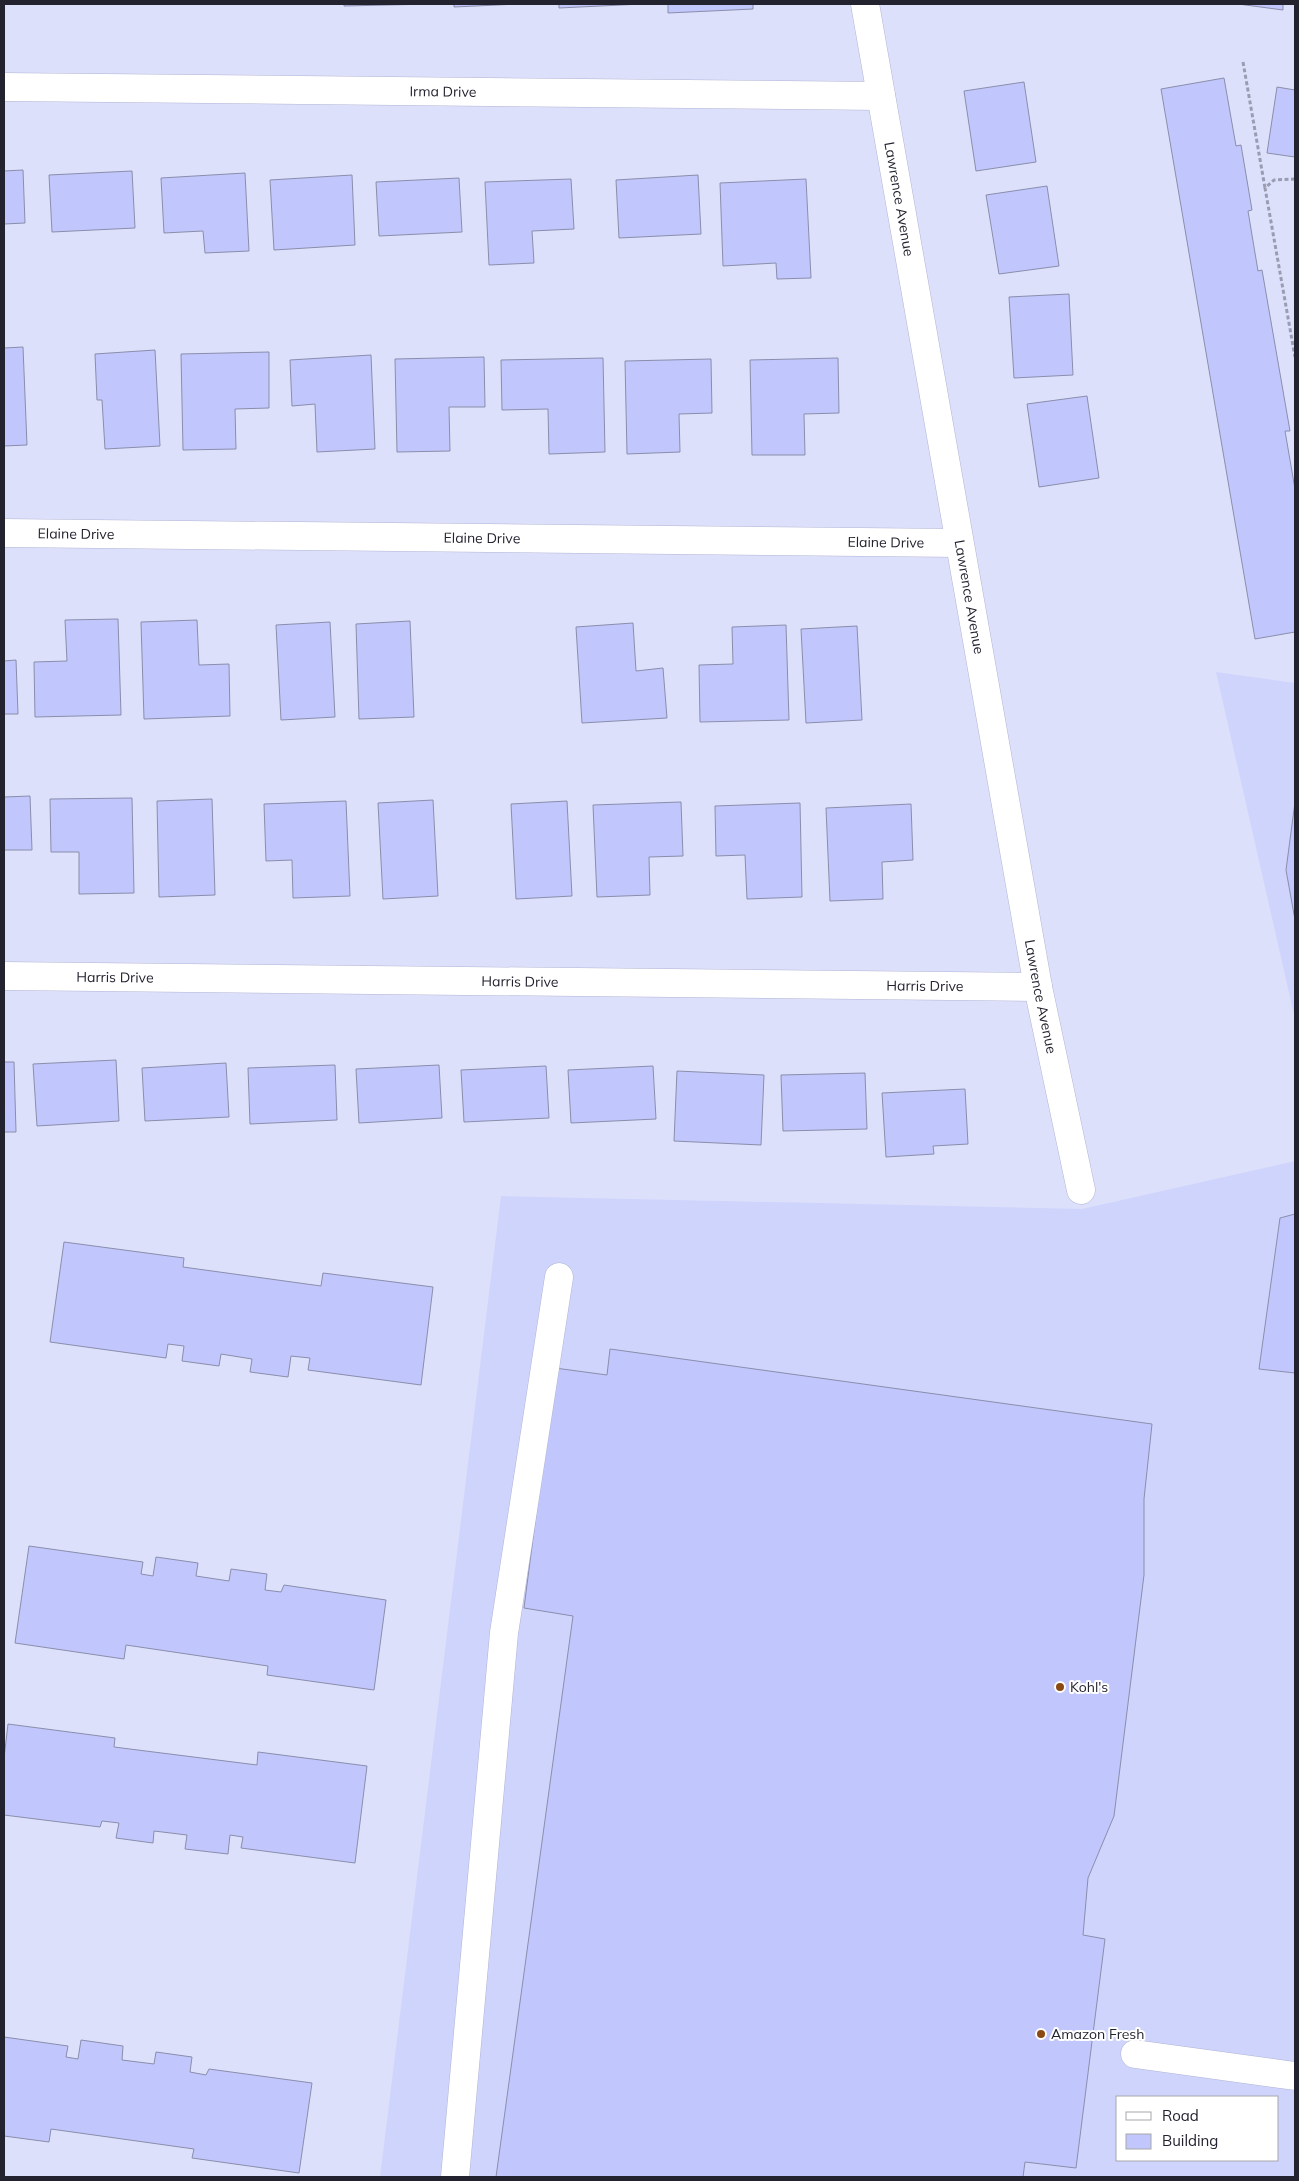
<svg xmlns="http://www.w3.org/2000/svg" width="1299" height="2181" viewBox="0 0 1299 2181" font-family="Mulish,sans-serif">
<rect width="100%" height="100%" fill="#dde0fb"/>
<!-- built -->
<g fill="#cfd4fc" fill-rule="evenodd">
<path d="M1216 672 1295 683V1019Z"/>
<path d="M1295 1161V2177H380L501 1196 1082 1209ZM1118 2097H1278V2160H1118Z"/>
</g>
<!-- building -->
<g fill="#c1c7fc" stroke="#8a8eac">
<path d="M344 4H431L344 6Z"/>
<path d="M454 4H518L454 7Z"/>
<path d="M559 4H642L559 8Z"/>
<path d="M668 4H753V9L668 13Z"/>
<path d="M1238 4H1283V10Z"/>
<path d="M1224 78 1236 146 1241 145 1252 210 1248 211 1258 271 1262 270 1290 431H1285L1295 489V632L1255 639 1161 89Z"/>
<path d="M1024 82 1036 162 976 171 964 91Z"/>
<path d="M1277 87 1295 90V157L1267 153Z"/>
<path d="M23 170 25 223 4 224V171Z"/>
<path d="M132 171 135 228 52 232 49 175Z"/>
<path d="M245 173 249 251 205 253 203 231 164 233 161 178Z"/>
<path d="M352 175 355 245 274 250 270 180Z"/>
<path d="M698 175 701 234 619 238 616 180Z"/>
<path d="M459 178 462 232 379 236 376 182Z"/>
<path d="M571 179 574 229 532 231 534 263 489 265 485 182Z"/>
<path d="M806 179 811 278 777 279 776 263 723 266 720 183Z"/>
<path d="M1047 186 1059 266 999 274 986 195Z"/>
<path d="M1069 294 1073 375 1014 378 1009 297Z"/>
<path d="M23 347 27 445 4 446V348Z"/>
<path d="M155 350 160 446 105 449 102 400H97L95 354Z"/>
<path d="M269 352V408L235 409 236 449 183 450 181 354Z"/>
<path d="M371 355 375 449 317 452 315 404 292 406 290 360Z"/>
<path d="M484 357 485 407H449L450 451 397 452 395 359Z"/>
<path d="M603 358 605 452 549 454 548 409 502 410 501 360Z"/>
<path d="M838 358 839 413 804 414 805 455H752L750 360Z"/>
<path d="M711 359 712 413 679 414 680 452 627 454 625 361Z"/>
<path d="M1087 396 1099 478 1039 487 1027 404Z"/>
<path d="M118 619 121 715 35 717 34 662 67 661 65 620Z"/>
<path d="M197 620 199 665 229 664 230 716 144 719 141 622Z"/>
<path d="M410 621 414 717 359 719 356 624Z"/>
<path d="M330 622 335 717 281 720 276 625Z"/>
<path d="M633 623 636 671 663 668 667 718 582 723 576 627Z"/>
<path d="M786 625 789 720 700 722 699 665 733 664 732 627Z"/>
<path d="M857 626 862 720 806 723 801 629Z"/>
<path d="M16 660 18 714H4V661Z"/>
<path d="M30 796 32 850H4V797Z"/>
<path d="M132 798 134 893 79 894V852H51L50 799Z"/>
<path d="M212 799 215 895 159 897 157 801Z"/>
<path d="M433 800 438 896 383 899 378 803Z"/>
<path d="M346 801 350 896 293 898 292 860 266 861 264 804Z"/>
<path d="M567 801 572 896 516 899 511 804Z"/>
<path d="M681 802 683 856 649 857 650 895 597 897 593 805Z"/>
<path d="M1295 802V920L1286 870Z"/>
<path d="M800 803 802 897 747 899 745 855 716 856 715 806Z"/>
<path d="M911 804 913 860 882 862 883 899 830 901 826 808Z"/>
<path d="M116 1060 119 1121 37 1126 33 1064Z"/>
<path d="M4 1062H14L16 1132H4Z"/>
<path d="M226 1063 229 1117 145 1121 142 1068Z"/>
<path d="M335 1065 337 1120 250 1124 248 1068Z"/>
<path d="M439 1065 442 1118 359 1123 356 1069Z"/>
<path d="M546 1066 549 1118 464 1122 461 1070Z"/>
<path d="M653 1066 656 1119 571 1123 568 1070Z"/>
<path d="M677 1071 764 1075 761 1145 674 1141Z"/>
<path d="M865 1073 867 1129 783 1131 781 1075Z"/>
<path d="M965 1089 968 1144 933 1146 934 1154 886 1157 882 1093Z"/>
<path d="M1295 1214V1373L1259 1369 1280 1218Z"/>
<path d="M64 1242 184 1258 183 1267 321 1286 323 1273 433 1287 421 1385 308 1370 310 1358 291 1356 288 1377 250 1372 252 1359 221 1354 219 1366 182 1361 184 1346 168 1344 166 1358 50 1342Z"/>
<path d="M610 1349 1152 1424 1144 1499V1575L1114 1816 1088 1878 1083 1935 1105 1939 1076 2168 1025 2162 1023 2177H496L573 1616 524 1608 555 1368 607 1375Z"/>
<path d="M29 1546 143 1562 141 1574 153 1576 156 1557 198 1563 196 1576 229 1581 231 1569 267 1574 265 1590 281 1592 284 1585 386 1600 374 1690 267 1675 268 1666 126 1645 124 1659 15 1643Z"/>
<path d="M8 1724 115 1738 114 1747 257 1765 258 1752 367 1766 355 1863 241 1848 243 1837 230 1835 228 1854 185 1849 187 1835 154 1831 153 1843 116 1838 119 1823 102 1821 100 1827 4 1815V1758Z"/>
<path d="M4 2037 68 2046 66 2057 78 2059 81 2040 123 2046 122 2060 154 2064 156 2052 192 2057 190 2072 206 2075 209 2069 312 2083 299 2173 192 2158 194 2149 51 2129 49 2142 4 2136Z"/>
</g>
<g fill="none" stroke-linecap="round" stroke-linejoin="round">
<!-- minor casing -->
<g stroke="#b0b4d4" stroke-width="29">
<g id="minor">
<path id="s1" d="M865 4 1038 987 1081 1190"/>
<path id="s2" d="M4 87 881 96"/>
<path id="s3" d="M4 533 959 543"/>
<path id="s4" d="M4 976 1038 987"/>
<path d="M1135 2054 1295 2076"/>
<path d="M455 2177 504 1633 559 1277"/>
</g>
</g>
<!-- path -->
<g stroke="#9a9db2" stroke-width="3" stroke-dasharray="4 2.5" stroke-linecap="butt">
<path d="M1243 62 1265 188"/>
<path d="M1295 179 1274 180 1265 188 1295 357"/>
</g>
<!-- minor -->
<use href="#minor" stroke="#fff" stroke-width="28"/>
</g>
<!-- markers -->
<g fill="#8a4a11" stroke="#fff" stroke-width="2">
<circle cx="1060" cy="1687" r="5"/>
<circle cx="1041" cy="2034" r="5"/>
</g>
<g text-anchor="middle" stroke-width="4" stroke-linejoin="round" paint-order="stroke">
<!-- street labels -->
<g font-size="14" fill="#22232f" stroke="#fff">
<text dy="5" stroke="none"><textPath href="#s2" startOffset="439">Irma Drive</textPath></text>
<text dy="5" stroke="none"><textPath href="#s1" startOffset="198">Lawrence Avenue</textPath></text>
<text dy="5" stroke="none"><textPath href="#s3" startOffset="72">Elaine Drive</textPath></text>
<text dy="5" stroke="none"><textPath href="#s3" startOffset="478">Elaine Drive</textPath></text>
<text dy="5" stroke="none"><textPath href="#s3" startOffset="882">Elaine Drive</textPath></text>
<text dy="5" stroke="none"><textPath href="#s1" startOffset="602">Lawrence Avenue</textPath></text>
<text dy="5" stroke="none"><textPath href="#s4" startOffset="111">Harris Drive</textPath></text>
<text dy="5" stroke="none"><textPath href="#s4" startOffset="516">Harris Drive</textPath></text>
<text dy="5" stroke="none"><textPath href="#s4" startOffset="921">Harris Drive</textPath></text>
<text dy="5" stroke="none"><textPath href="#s1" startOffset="1008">Lawrence Avenue</textPath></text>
</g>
<!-- poi labels -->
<g font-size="14" fill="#22232f" stroke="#fff" text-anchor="start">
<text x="1070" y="1692">Kohl's</text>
<text x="1051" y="2039">Amazon Fresh</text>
</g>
</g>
<!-- border -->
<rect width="1299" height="2181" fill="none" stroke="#22232f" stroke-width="10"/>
<!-- legend -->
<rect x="1116" y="2096" width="162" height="65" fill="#ffffff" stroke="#a7a7ac"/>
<rect x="1126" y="2112" width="25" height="8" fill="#ffffff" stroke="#a7a7ac"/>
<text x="1162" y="2121" font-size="15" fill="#22232f">Road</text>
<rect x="1126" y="2134" width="25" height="15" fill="#c1c7fc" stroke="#a7a7ac"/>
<text x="1162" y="2146" font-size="15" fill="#22232f">Building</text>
</svg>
